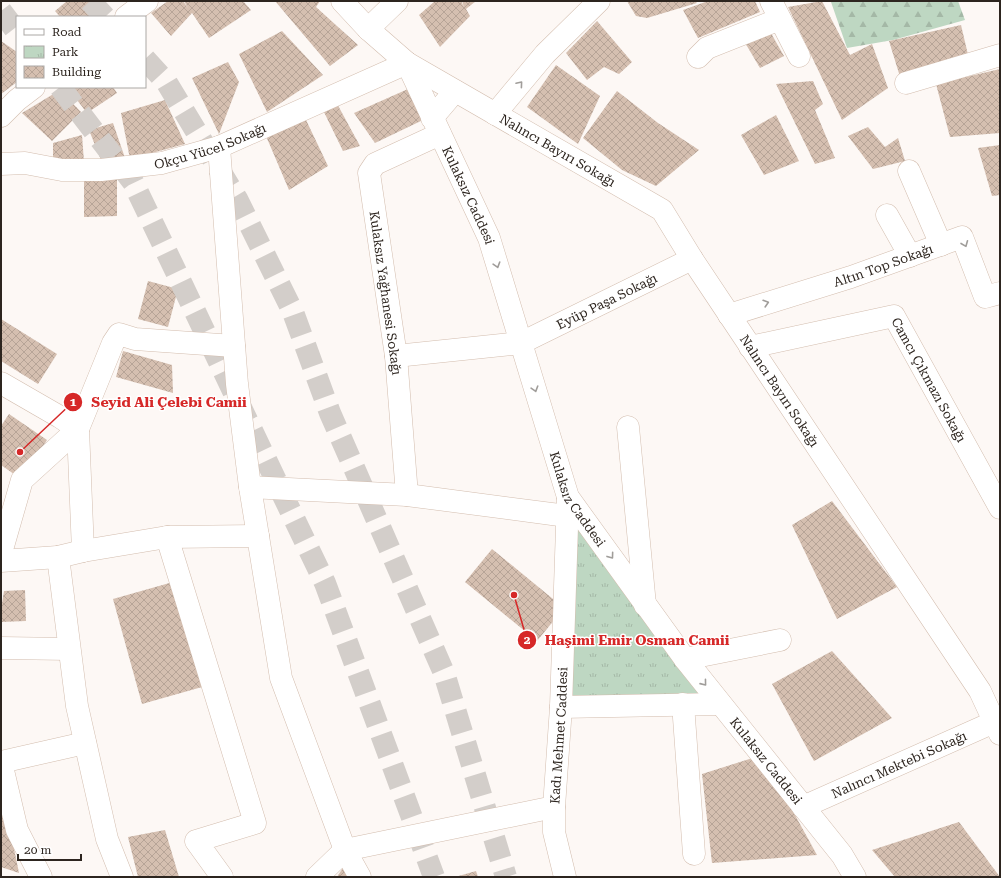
<svg xmlns="http://www.w3.org/2000/svg" width="1001" height="878" viewBox="0 0 1001 878" font-family="'Roboto Serif',serif">
<defs>
<pattern id="forest-firs" width="22" height="20" patternUnits="userSpaceOnUse"><rect width="22" height="20" fill="#bed7c2"/><path d="M5 1l3.5 6h-7zM16 11l3.5 6h-7z" fill="#a4b8a6"/></pattern>
<pattern id="park-tufts" width="24" height="20" patternUnits="userSpaceOnUse"><rect width="24" height="20" fill="#bed7c2"/><path d="M3 7l-1-3M5 7V3M7 7l1-3M15 17l-1-3M17 17v-4M19 17l1-3" fill="none" stroke="#a4b8a6"/></pattern>
<pattern id="building-cross-hatch" width="8" height="8" patternUnits="userSpaceOnUse"><rect width="8" height="8" fill="#d5bfb0"/><path d="M0 0l8 8M0 8l8-8" fill="none" stroke="#b7a497"/></pattern>
</defs>
<rect width="100%" height="100%" fill="#fdf8f5"/>
<!-- forest -->
<path fill="url(#forest-firs)" d="M833 1H958L965 20 893 40 847 48 831 2Z"/>
<!-- park -->
<path fill="url(#park-tufts)" d="M574 517 705 702H565Z"/>
<!-- building -->
<g fill="url(#building-cross-hatch)">
<path d="M67 1H89L103 17H60L55 11Z"/>
<path d="M168 1H183L188 8 184 1H243L251 10 209 38 192 13 171 36 151 13Z"/>
<path d="M275 1H320L316 7 358 45 330 66Z"/>
<path d="M435 1H461L464 7 462 1H476L466 9 470 16 440 47 419 15Z"/>
<path d="M627 1H695L697 3 647 18 636 16Z"/>
<path d="M708 1H755L760 12 698 38 683 10Z"/>
<path d="M822 1 850 55 872 44 888 88 842 120 788 7Z"/>
<path d="M597 21 632 62 619 74 604 67 587 80 566 53Z"/>
<path d="M961 25 969 59 901 80 889 41Z"/>
<path d="M768 28 784 56 760 68 744 41Z"/>
<path d="M282 31 323 75 267 112 239 54Z"/>
<path d="M1 41 17 52V82L1 94Z"/>
<path d="M228 62 239 82 219 134 192 78Z"/>
<path d="M556 65 600 96 578 144 527 107Z"/>
<path d="M1000 69V133L950 137 936 84Z"/>
<path d="M813 81 823 104 815 110 835 158 815 164 776 84Z"/>
<path d="M67 87H113L117 93 87 113Z"/>
<path d="M408 89 423 120 375 143 354 113Z"/>
<path d="M60 90 81 112 52 141 22 113Z"/>
<path d="M617 91 658 123 699 150 656 186 622 170 583 138Z"/>
<path d="M165 100 185 144 130 159 121 113Z"/>
<path d="M335 100 360 146 343 151 323 110Z"/>
<path d="M776 115 799 161 764 175 741 135Z"/>
<path d="M306 120 328 166 289 190 266 136Z"/>
<path d="M113 123 125 158 101 160 89 130Z"/>
<path d="M868 127 885 147 898 138 905 161 873 169 848 136Z"/>
<path d="M82 135 84 162H53V143Z"/>
<path d="M1000 145V195L992 196 978 148Z"/>
<path d="M117 175V216L84 217V176Z"/>
<path d="M148 281 178 289 168 327 138 319Z"/>
<path d="M1 319 57 354 38 384 1 361Z"/>
<path d="M123 351 172 365 173 393 116 377Z"/>
<path d="M9 414 47 440 21 479 1 465V426Z"/>
<path d="M832 501 897 587 837 619 792 525Z"/>
<path d="M492 549 564 608 537 641 465 582Z"/>
<path d="M173 582 202 687 142 704 113 599Z"/>
<path d="M25 590 26 621 1 622V610L4 591Z"/>
<path d="M832 651 892 718 814 761 772 684Z"/>
<path d="M762 755 817 855 712 863 702 774Z"/>
<path d="M1 790H2L19 873 1 867Z"/>
<path d="M959 822 1000 877H895L872 850Z"/>
<path d="M165 830 179 877H138L128 837Z"/>
<path d="M344 866 350 877H337Z"/>
<path d="M476 871 478 877H455Z"/>
</g>
<g fill="none" stroke-linecap="round" stroke-linejoin="round">
<!-- primary-tunnel -->
<g stroke="#d3ceca" stroke-width="22" stroke-dasharray="22 11" stroke-linecap="butt">
<path d="M90 1 105 17"/>
<path d="M1 11 17 32"/>
<path d="M145 59 167 83 237 199 293 312 330 413 444 673 506 877"/>
<path d="M60 87 133 182 325 583 434 877"/>
</g>
<!-- street casing -->
<g stroke="#d3bdae" stroke-width="23">
<g id="street">
<path id="s1" d="M342 1 368 29 407 63 662 210 692 259 980 691 1000 734"/>
<path d="M771 1 799 56"/>
<path d="M126 17 147 1"/>
<path d="M368 29 397 1"/>
<path d="M698 57 707 48 780 19"/>
<path d="M906 83 1000 55"/>
<path d="M495 114 545 54 599 1"/>
<path d="M1 116 17 100 34 87"/>
<path d="M432 118 455 91"/>
<path d="M219 147 237 384 250 487 281 678 345 850 360 877"/>
<path id="s2" d="M1 164 25 163 62 170H101L162 163 219 147 407 63"/>
<path d="M909 171 941 245"/>
<path d="M887 215 910 256"/>
<path id="s3" d="M729 315 851 277 962 237 985 297 1000 293"/>
<path id="s4" d="M750 347 894 316 1000 508"/>
<path id="s5" d="M396 356 521 343 692 259"/>
<path d="M1 383 60 417 78 429"/>
<path d="M628 427 645 605"/>
<path d="M78 429 83 551"/>
<path d="M250 487 407 495 567 516"/>
<path d="M407 495 396 356 369 173 375 164 440 134"/>
<path d="M167 537 255 823 196 841 222 877"/>
<path d="M1 553 22 480 78 429 113 343 119 334 135 339 234 346"/>
<path d="M58 557 77 706 107 839 122 877"/>
<path d="M1 561 58 557 83 551 167 537 258 536"/>
<path d="M1 648 69 649"/>
<path d="M685 659 780 640"/>
<path d="M683 704 694 854"/>
<path d="M561 707 720 704"/>
<path d="M1 762 17 830 41 877"/>
<path d="M1 762 85 743"/>
<path id="s6" d="M803 807 994 722"/>
<path d="M317 877 345 850 554 807"/>
</g>
</g>
<!-- secondary casing -->
<g stroke="#d3bdae" stroke-width="23">
<g id="secondary">
<path id="s7" d="M407 63 489 238 568 497 685 659 842 855 855 877"/>
<path id="s8" d="M565 877 554 832V807L561 707 568 497"/>
</g>
</g>
<!-- street -->
<use href="#street" stroke="#fff" stroke-width="22"/>
<!-- secondary -->
<use href="#secondary" stroke="#fff" stroke-width="22"/>
</g>
<!-- one-way arrows -->
<defs><path id="oneway-chevron" d="M-2-3.5L2.5 0L-2 3.5" fill="none" stroke-width="1.6" stroke-linecap="round" stroke-linejoin="round"/></defs>
<g stroke="#a09d9a">
<use href="#oneway-chevron" transform="translate(520 84) rotate(-50)"/>
<use href="#oneway-chevron" transform="translate(965 244) rotate(68)"/>
<use href="#oneway-chevron" transform="translate(497 265) rotate(73)"/>
<use href="#oneway-chevron" transform="translate(766 303) rotate(-17)"/>
<use href="#oneway-chevron" transform="translate(535 389) rotate(73)"/>
<use href="#oneway-chevron" transform="translate(611 556) rotate(54)"/>
<use href="#oneway-chevron" transform="translate(704 683) rotate(51)"/>
</g>
<g text-anchor="middle" stroke-width="3" stroke-linejoin="round" paint-order="stroke">
<!-- street labels -->
<g font-size="13" fill="#2d251f" stroke="#fff">
<text dy="5" stroke="none"><textPath href="#s2" startOffset="213">Okçu Yücel Sokağı</textPath></text>
<text dy="5" stroke="none"><textPath href="#s1" startOffset="264">Nalıncı Bayırı Sokağı</textPath></text>
<text dy="5" stroke="none"><textPath href="#s7" startOffset="146">Kulaksız Caddesi</textPath></text>
<text dy="5" stroke="none"><textPath href="#s3" startOffset="162">Altın Top Sokağı</textPath></text>
<text transform="translate(386 293) rotate(82)" y="5">Kulaksız Yağhanesi Sokağı</text>
<text dy="5" stroke="none"><textPath href="#s5" startOffset="221">Eyüp Paşa Sokağı</textPath></text>
<text dy="5" stroke="none"><textPath href="#s4" startOffset="220">Camcı Çıkmazı Sokağı</textPath></text>
<text dy="5" stroke="none"><textPath href="#s1" startOffset="600">Nalıncı Bayırı Sokağı</textPath></text>
<text dy="5" stroke="none"><textPath href="#s7" startOffset="470">Kulaksız Caddesi</textPath></text>
<text dy="5" stroke="none"><textPath href="#s8" startOffset="143">Kadı Mehmet Caddesi</textPath></text>
<text dy="5" stroke="none"><textPath href="#s7" startOffset="794">Kulaksız Caddesi</textPath></text>
<text dy="5" stroke="none"><textPath href="#s6" startOffset="105">Nalıncı Mektebi Sokağı</textPath></text>
</g>
</g>
<!-- callouts -->
<path fill="none" stroke="#d62828" stroke-width="1.5" d="M20 452L73 402M514 595L527 640"/>
<g fill="#d62828" stroke="#fff" stroke-width="1.5">
<circle cx="20" cy="452" r="4"/>
<circle cx="514" cy="595" r="4"/>
<circle cx="73" cy="402" r="10"/>
<circle cx="527" cy="640" r="10"/>
</g>
<g font-size="12" text-anchor="middle" font-weight="bold" fill="#fff">
<text x="73" y="406">1</text>
<text x="527" y="644">2</text>
</g>
<g font-size="14" text-anchor="middle" font-weight="bold" fill="#d62828" stroke="#fff" stroke-width="3" stroke-linejoin="round" paint-order="stroke">
<text x="169" y="407">Seyid Ali Çelebi Camii</text>
<text x="637" y="645">Haşimi Emir Osman Camii</text>
</g>
<!-- border -->
<rect width="1001" height="878" fill="none" stroke="#2d251f" stroke-width="4"/>
<!-- legend -->
<rect x="16" y="16" width="130" height="72" fill="#ffffff" stroke="#aba8a5"/>
<rect x="24" y="29" width="20" height="6" fill="#ffffff" stroke="#aba8a5"/>
<text x="52" y="36" font-size="12" fill="#2d251f">Road</text>
<rect x="24" y="46" width="20" height="12" fill="url(#park-tufts)" stroke="#aba8a5"/>
<text x="52" y="56" font-size="12" fill="#2d251f">Park</text>
<rect x="24" y="66" width="20" height="12" fill="url(#building-cross-hatch)" stroke="#aba8a5"/>
<text x="52" y="76" font-size="12" fill="#2d251f">Building</text>
<!-- scale -->
<path d="M18 854v6h63v-6" fill="none" stroke="#2d251f" stroke-width="2"/>
<text x="24" y="854" font-size="12" fill="#2d251f" stroke="#ffffff" stroke-width="3" paint-order="stroke">20 m</text>
</svg>
